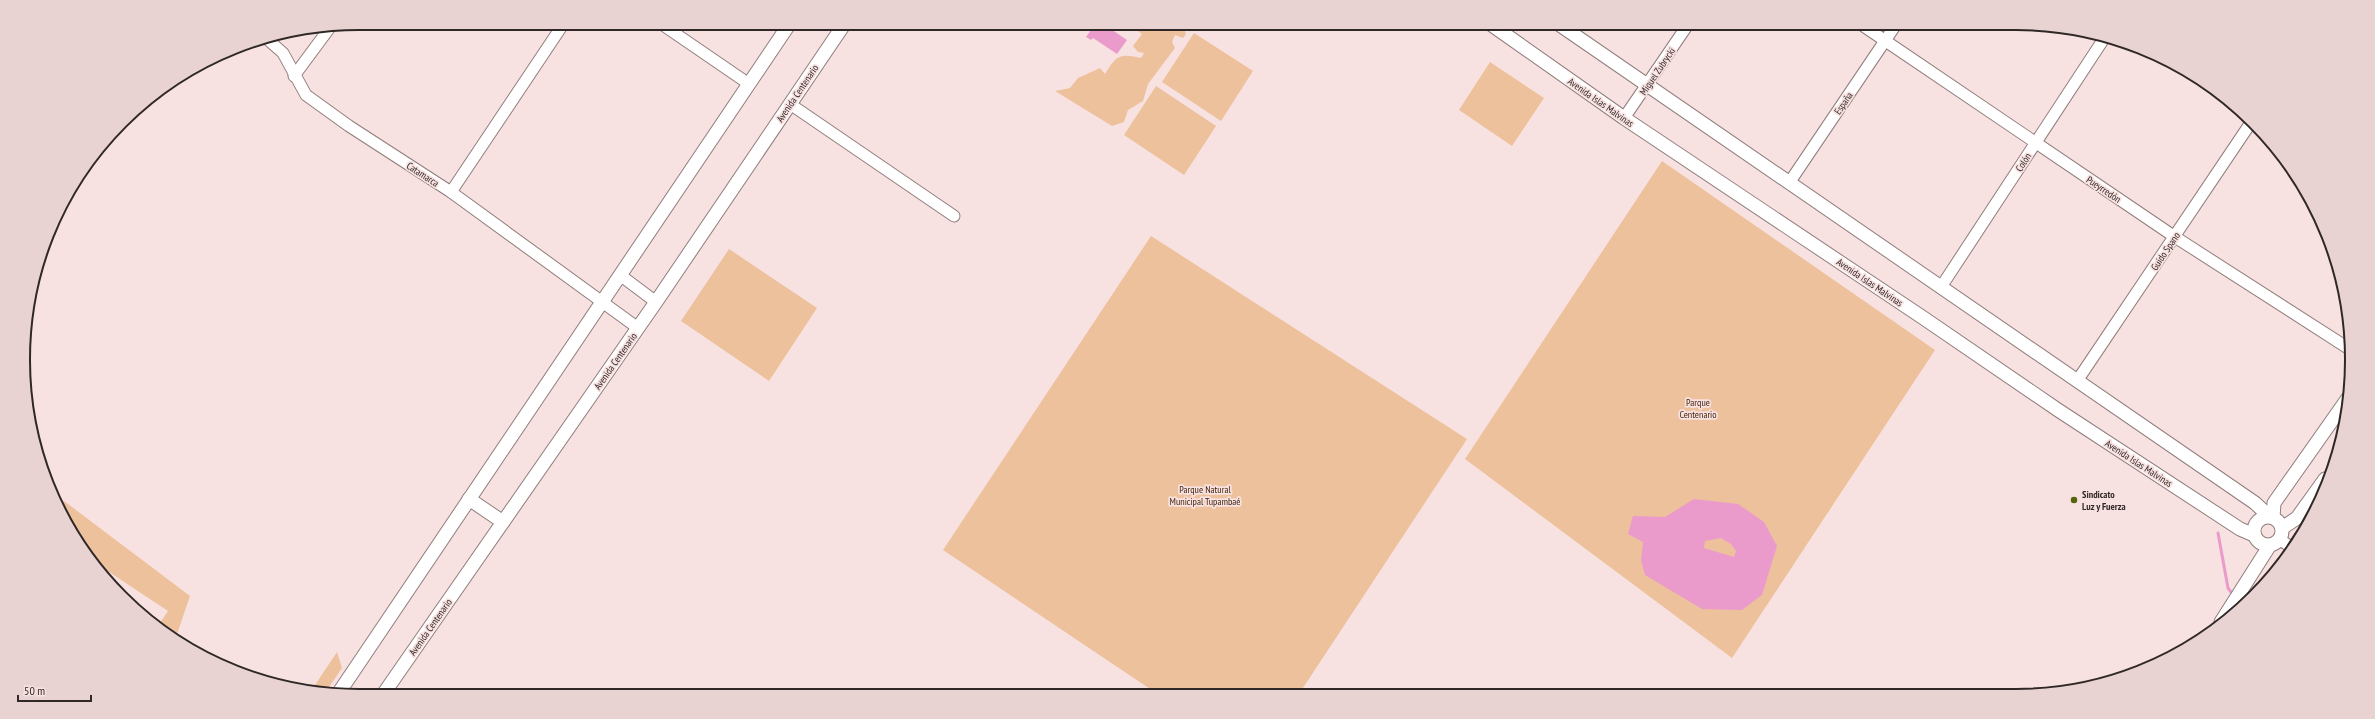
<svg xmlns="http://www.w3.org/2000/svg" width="2375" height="719" viewBox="0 0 2375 719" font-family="'PT Sans Narrow',sans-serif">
<rect width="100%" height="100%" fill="#f8e2e1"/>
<!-- green -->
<g fill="#edc19b">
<path d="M1127 23H1182L1186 34 1183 38 1175 35 1172 42 1175 48 1148 84 1143 101 1128 110 1124 122 1112 126 1055 91 1070 88 1078 78 1100 68 1105 74C1116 55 1120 53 1141 58L1144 53 1138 52 1133 46 1142 34Z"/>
<path d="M1194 33 1253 71 1221 121 1162 82Z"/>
<path d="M1490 62 1544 98 1512 146 1459 110Z"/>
<path d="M1156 86 1216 126 1184 175 1124 135Z"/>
<path d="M1662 161 1935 350 1732 658 1465 459Z"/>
<path d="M1151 236 1467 439 1299 694 1159 695 943 550Z"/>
<path d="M729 249 817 308 769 381 681 321Z"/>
<path d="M64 501 190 596 175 640 158 626 168 611 88 558 58 508Z"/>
<path d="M337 652 342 668 325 693 311 691Z"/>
</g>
<!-- water -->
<g fill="#ea9bcc" fill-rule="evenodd">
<path d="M1096 23H1102L1127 40 1117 54 1093 38 1091 40 1086 37Z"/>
<path d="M1694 499 1738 504 1764 522 1777 546 1762 595 1742 610 1702 609 1645 575 1641 560 1643 542 1628 534 1633 516 1665 517ZM1721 538 1731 544 1736 551 1734 557 1704 548 1705 541Z"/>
</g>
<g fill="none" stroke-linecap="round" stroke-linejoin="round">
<!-- stream -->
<g stroke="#ea9bcc" stroke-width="3">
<path d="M2218 533 2228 588 2234 596"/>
<path d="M2238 602 2242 607"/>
</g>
<!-- minor casing -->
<g stroke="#907d7c" stroke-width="13">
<g id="minor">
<path d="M660 23 749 84"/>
<path d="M1859 23 2175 237 2351 350"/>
<path d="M266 38 283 53 306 95 349 126 451 192 564 23"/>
<path d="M294 76 331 26"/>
<path d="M790 104 954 216"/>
<path d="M1624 118 1689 23"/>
<path d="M1789 183 1897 23"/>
<path d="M451 192 638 328"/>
<path d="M620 275 656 302"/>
<path d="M1941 287 2105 37"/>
<path d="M2077 381 2252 121"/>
<path d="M2279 539 2291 547"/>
</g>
</g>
<!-- major casing -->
<g stroke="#907d7c" stroke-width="15">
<g id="major">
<path d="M1489 23 1624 118 1922 317 2058 410 2240 529 2254 535"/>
<path d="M1557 23 2255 503 2269 516"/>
<path d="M469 499 503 522"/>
<path d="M2273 517 2274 503 2348 398"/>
<circle cx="2268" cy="531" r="14"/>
<path d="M2282 528 2297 518 2325 479"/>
<path d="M2221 622 2270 545"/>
<path d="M338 694 790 23"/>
<path d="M382 696 656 302 845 23"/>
</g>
</g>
<!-- minor -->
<use href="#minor" stroke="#fff" stroke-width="11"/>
<!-- major -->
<use href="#major" stroke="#fff" stroke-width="13"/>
</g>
<!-- markers -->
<circle fill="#52640c" stroke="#f8e2e1" stroke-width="1.5" cx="2074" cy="500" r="4"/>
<g text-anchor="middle" stroke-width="3.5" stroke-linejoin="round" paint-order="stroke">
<!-- street labels -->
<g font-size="10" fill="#302827" stroke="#f8e2e1">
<text transform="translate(1657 71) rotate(-56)" y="4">Miguel Zubrycki</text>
<text transform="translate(797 93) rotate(-56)" y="4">Avenida Centenario</text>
<text transform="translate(1601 102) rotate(35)" y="4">Avenida Islas Malvinas</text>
<text transform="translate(1843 103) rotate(-56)" y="4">España</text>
<text transform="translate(2023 162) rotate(-57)" y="4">Colón</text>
<text transform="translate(423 174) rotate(33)" y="4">Catamarca</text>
<text transform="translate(2104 189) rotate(34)" y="4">Pueyrredón</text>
<text transform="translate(2165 251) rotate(-56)" y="4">Guido Spano</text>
<text transform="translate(1870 282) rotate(34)" y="4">Avenida Islas Malvinas</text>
<text transform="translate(615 361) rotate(-55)" y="4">Avenida Centenario</text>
<text transform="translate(2139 463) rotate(33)" y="4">Avenida Islas Malvinas</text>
<text transform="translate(430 627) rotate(-55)" y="4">Avenida Centenario</text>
</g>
<!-- park labels -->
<g font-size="10" fill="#40250a" stroke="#f8e2e1">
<text x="1698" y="406">Parque<tspan x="1698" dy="12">Centenario</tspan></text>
<text x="1205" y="493">Parque Natural<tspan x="1205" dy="12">Municipal Tupambaé</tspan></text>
</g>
<!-- poi labels -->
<g font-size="10" font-weight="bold" fill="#302827" stroke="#f8e2e1" text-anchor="start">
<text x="2082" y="498">Sindicato<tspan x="2082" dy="12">Luz y Fuerza</tspan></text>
</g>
</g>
<!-- crop -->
<path d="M0 0H2375V719H0ZM359 30H2016A329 329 0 0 1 2345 359V360A329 329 0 0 1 2016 689H359A329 329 0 0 1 30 360V359A329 329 0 0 1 359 30Z" fill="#e8d3d2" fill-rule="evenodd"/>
<path fill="none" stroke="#302827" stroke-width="2" d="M359 30H2016A329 329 0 0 1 2345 359V360A329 329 0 0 1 2016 689H359A329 329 0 0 1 30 360V359A329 329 0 0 1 359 30Z"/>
<!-- scale -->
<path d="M18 695v6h73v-6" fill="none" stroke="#302827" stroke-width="2"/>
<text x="24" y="695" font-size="12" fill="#302827" stroke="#f8e2e1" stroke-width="3" paint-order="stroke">50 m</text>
</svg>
